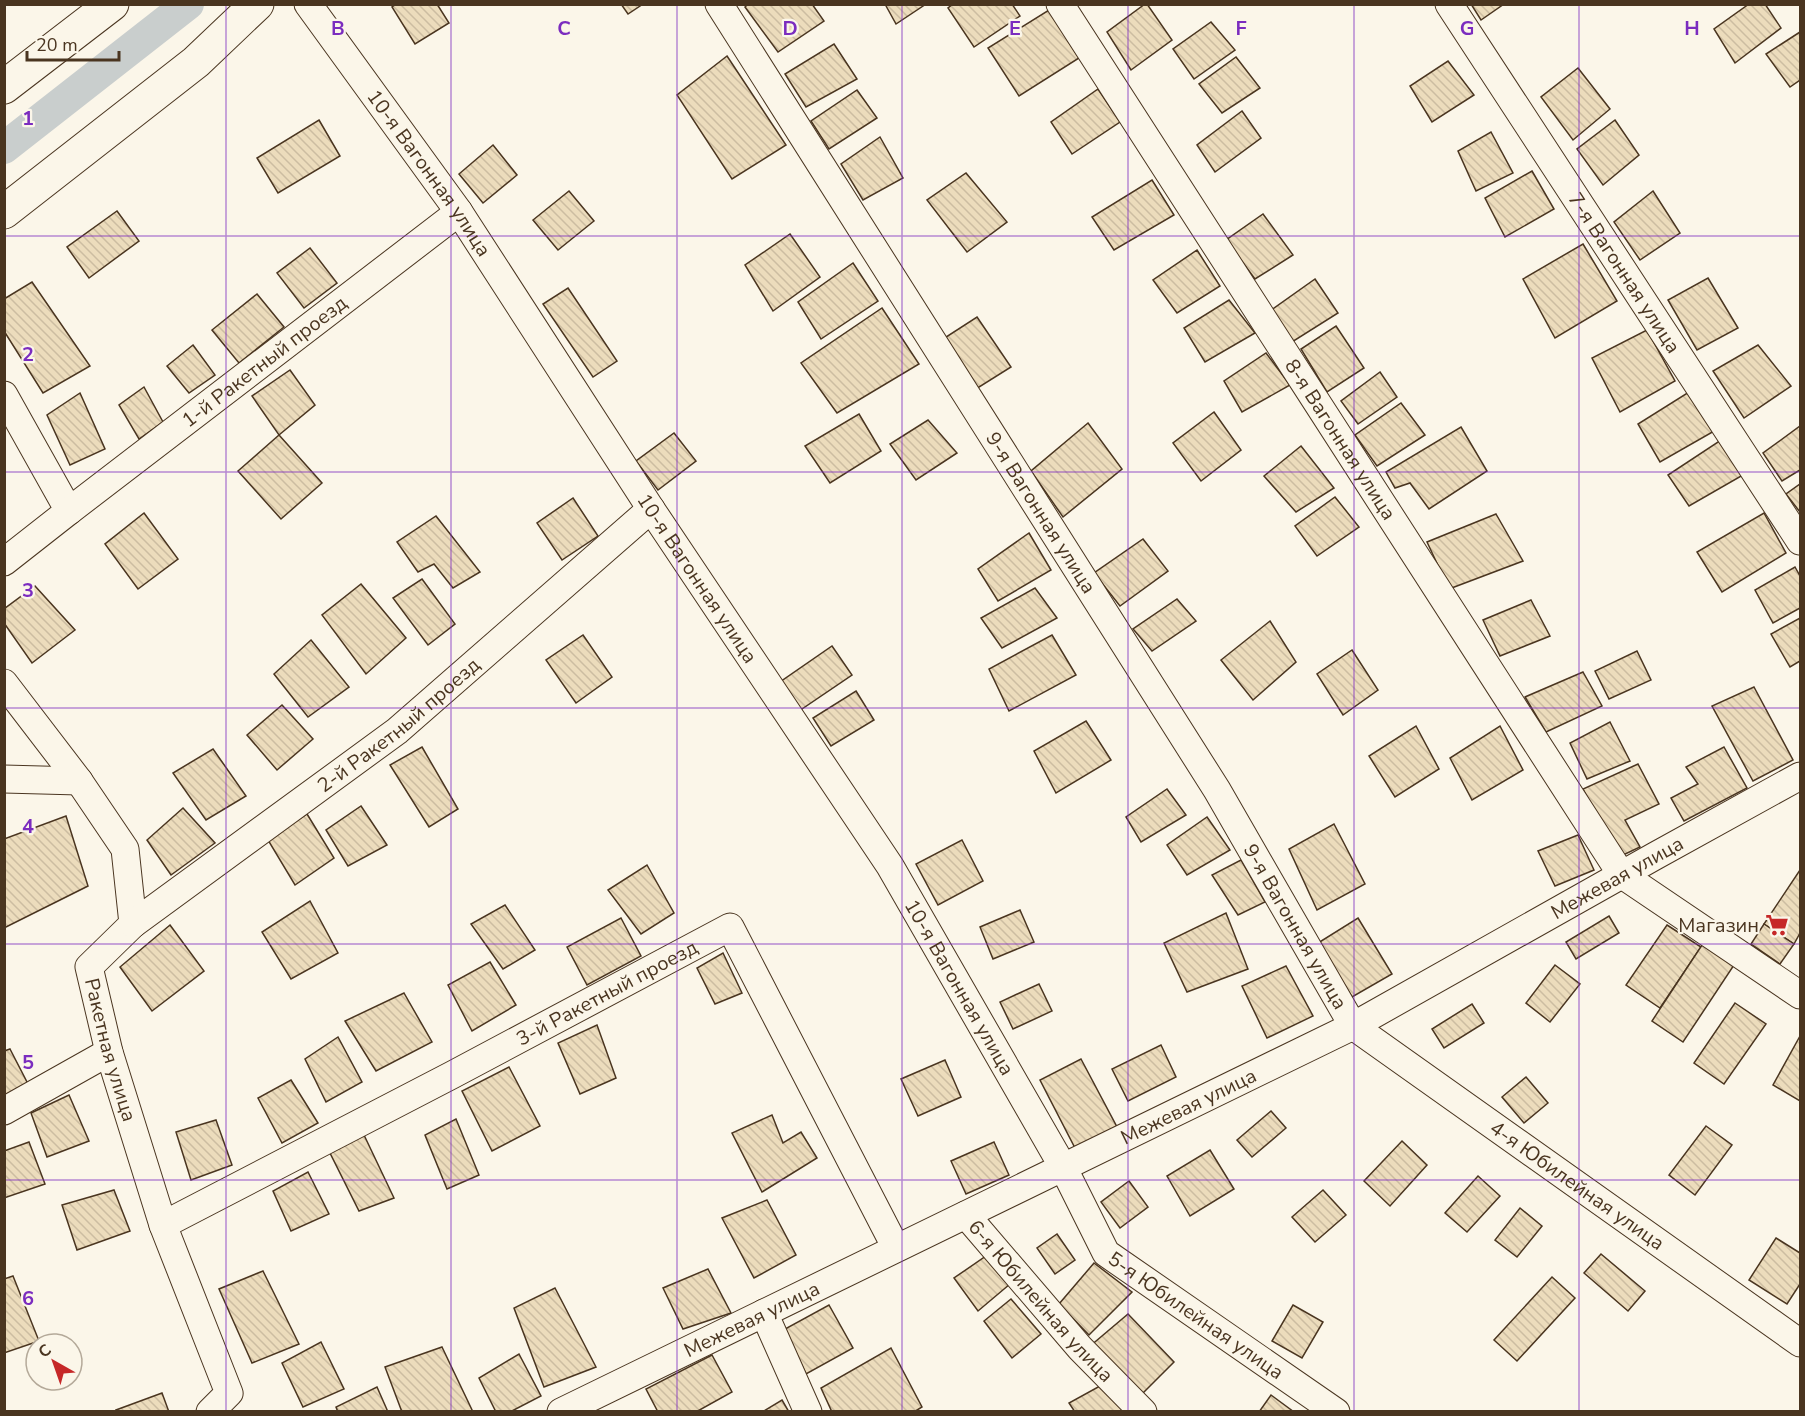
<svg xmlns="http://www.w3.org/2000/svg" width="1805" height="1416" viewBox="0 0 1805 1416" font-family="'Nunito Sans',sans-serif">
<defs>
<pattern id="building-back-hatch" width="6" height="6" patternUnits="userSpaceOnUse" patternTransform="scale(1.5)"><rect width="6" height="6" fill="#ecdcbc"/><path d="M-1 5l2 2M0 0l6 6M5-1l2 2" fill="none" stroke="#ccbda1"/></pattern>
</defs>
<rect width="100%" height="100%" fill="#fbf6e9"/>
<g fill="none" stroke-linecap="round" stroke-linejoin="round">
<!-- canal -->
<path stroke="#c9cecd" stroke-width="32" d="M4 148 188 4"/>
</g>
<!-- building -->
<g fill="url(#building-back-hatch)" stroke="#4a3520" stroke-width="1.5">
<path d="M396 4H437L449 23 415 44 392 7Z"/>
<path d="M621 4H643L628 14Z"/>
<path d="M748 4H812L824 21 778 52 745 7Z"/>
<path d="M885 4H926L896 24Z"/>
<path d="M953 4H1012L1020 16 974 47 948 8Z"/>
<path d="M1145 4H1147L1172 40 1131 70 1107 32Z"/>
<path d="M1471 4H1504L1481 20Z"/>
<path d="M1749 4H1765L1781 28 1735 63 1714 29Z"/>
<path d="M1049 10 1079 58 1019 96 988 48Z"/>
<path d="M1211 22 1235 50 1194 79 1173 49Z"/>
<path d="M1800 32V80L1790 87 1766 54Z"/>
<path d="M834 44 857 79 806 107 785 74Z"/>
<path d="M727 56 786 145 732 179 677 95Z"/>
<path d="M1236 57 1260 88 1222 113 1199 84Z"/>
<path d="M1448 61 1474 95 1432 122 1410 86Z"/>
<path d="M1578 68 1610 109 1573 140 1541 97Z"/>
<path d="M1098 89 1120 122 1072 154 1051 122Z"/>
<path d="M857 90 877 118 829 149 811 121Z"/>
<path d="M1242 111 1261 138 1215 172 1197 145Z"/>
<path d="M319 120 340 156 278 193 257 158Z"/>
<path d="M1615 120 1639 155 1603 185 1577 149Z"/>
<path d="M1491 132 1513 173 1476 191 1458 151Z"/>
<path d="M880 137 903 178 863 200 841 164Z"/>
<path d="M493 145 517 175 483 203 459 174Z"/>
<path d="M1532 171 1554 209 1505 237 1485 198Z"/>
<path d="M966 173 1007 222 967 252 927 200Z"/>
<path d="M1152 180 1174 215 1114 250 1092 217Z"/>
<path d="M569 191 594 221 558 250 533 220Z"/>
<path d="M1653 191 1680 233 1640 260 1614 222Z"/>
<path d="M117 211 139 241 89 278 67 247Z"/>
<path d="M1263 214 1293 255 1255 279 1226 240Z"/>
<path d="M790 234 820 277 773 311 745 265Z"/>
<path d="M1583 244 1617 301 1555 338 1523 279Z"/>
<path d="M310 248 337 283 304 308 277 273Z"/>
<path d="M1197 250 1220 286 1177 313 1153 280Z"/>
<path d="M853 263 878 301 821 339 798 302Z"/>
<path d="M1708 278 1738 328 1697 350 1668 300Z"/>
<path d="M1315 279 1338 313 1292 342 1270 311Z"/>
<path d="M32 282 90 366 43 393 4 331V299Z"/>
<path d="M568 288 617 361 593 377 543 304Z"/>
<path d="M257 294 284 327 239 363 212 330Z"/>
<path d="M1229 300 1255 333 1205 362 1184 328Z"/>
<path d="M882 308 919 364 837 413 801 363Z"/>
<path d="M977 317 1011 367 976 389 943 339Z"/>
<path d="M1336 326 1364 368 1327 392 1301 349Z"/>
<path d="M1647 330 1675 381 1620 412 1592 358Z"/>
<path d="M193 345 215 375 189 393 167 366Z"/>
<path d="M1758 345 1791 386 1744 418 1713 371Z"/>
<path d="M1266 353 1290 385 1242 412 1224 381Z"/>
<path d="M290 370 315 405 279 435 252 396Z"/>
<path d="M1380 372 1397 397 1358 424 1341 401Z"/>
<path d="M144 387 163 422 139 439 119 405Z"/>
<path d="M1689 392 1716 430 1660 462 1638 424Z"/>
<path d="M80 393 105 449 70 465 47 415Z"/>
<path d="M1401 403 1425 435 1377 466 1355 435Z"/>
<path d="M1214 412 1241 450 1201 481 1173 443Z"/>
<path d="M859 414 881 451 830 483 805 446Z"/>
<path d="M928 420 957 453 916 480 890 444Z"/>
<path d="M1088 423 1122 469 1063 517 1031 471Z"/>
<path d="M1800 426V470L1782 481 1763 453Z"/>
<path d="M1461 427 1487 471 1429 509 1410 483 1395 488 1386 472Z"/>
<path d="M674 433 696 461 658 490 636 461Z"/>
<path d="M279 435 322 483 281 519 238 471Z"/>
<path d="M1721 440 1743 475 1689 506 1668 475Z"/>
<path d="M1301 446 1334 488 1296 512 1264 476Z"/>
<path d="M1800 484V512L1786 494Z"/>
<path d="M1335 497 1359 527 1317 556 1295 526Z"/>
<path d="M573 498 598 536 562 560 537 523Z"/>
<path d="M144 513 178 559 138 589 105 544Z"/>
<path d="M1764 513 1786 553 1722 592 1697 552Z"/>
<path d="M1496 514 1523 561 1449 589 1427 542Z"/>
<path d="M436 516 480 572 453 588 434 564 418 572 397 542Z"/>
<path d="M1029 533 1051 570 998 601 978 569Z"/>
<path d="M1143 539 1168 571 1120 606 1094 573Z"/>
<path d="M1795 567 1800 576V608L1773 623 1755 590Z"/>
<path d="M422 579 455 624 428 645 393 598Z"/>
<path d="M361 584 406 638 366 674 322 615Z"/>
<path d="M35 586 75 630 32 663 4 623V609Z"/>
<path d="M1035 588 1057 618 1002 648 981 618Z"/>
<path d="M1177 599 1196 621 1152 651 1133 629Z"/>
<path d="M1531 600 1550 636 1500 656 1483 620Z"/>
<path d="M1800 618V661L1790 667 1771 634Z"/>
<path d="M1270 621 1296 662 1253 700 1221 660Z"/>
<path d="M583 635 612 677 576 703 546 660Z"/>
<path d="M1052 635 1076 675 1009 711 989 669Z"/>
<path d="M311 640 349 687 308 717 274 674Z"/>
<path d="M832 646 852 675 799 711 780 682Z"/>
<path d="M1352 650 1378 690 1343 715 1317 674Z"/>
<path d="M1637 651 1651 680 1609 699 1595 671Z"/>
<path d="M1583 672 1602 706 1546 732 1525 697Z"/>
<path d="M1754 687 1793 760 1753 781 1712 706Z"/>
<path d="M856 691 874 720 831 746 813 718Z"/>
<path d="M282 705 313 739 277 770 247 735Z"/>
<path d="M1086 721 1111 760 1056 793 1034 751Z"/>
<path d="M1610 722 1630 761 1587 779 1570 743Z"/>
<path d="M1416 726 1439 769 1395 797 1369 756Z"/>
<path d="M1500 726 1523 770 1472 800 1450 758Z"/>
<path d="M422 747 458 809 429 827 390 765Z"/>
<path d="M1724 747 1747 788 1684 821 1671 798 1698 784 1686 767Z"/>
<path d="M213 749 246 796 206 820 173 773Z"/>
<path d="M1638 764 1659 804 1625 820 1640 847 1619 857 1583 789Z"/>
<path d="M1167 789 1186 815 1141 842 1126 817Z"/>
<path d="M361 806 387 845 348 866 326 830Z"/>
<path d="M183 808 215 843 171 875 147 840Z"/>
<path d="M307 814 334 858 295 885 268 840Z"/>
<path d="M66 816 88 886 4 928V839Z"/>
<path d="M1207 817 1230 850 1187 875 1167 845Z"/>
<path d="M1334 824 1365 884 1317 910 1289 849Z"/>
<path d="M1578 835 1594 870 1555 886 1538 851Z"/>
<path d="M962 840 983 881 938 905 916 864Z"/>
<path d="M1241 860 1265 902 1238 915 1212 875Z"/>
<path d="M647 865 674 913 641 934 608 890Z"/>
<path d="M1800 870V933L1794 944 1764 924Z"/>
<path d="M310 901 338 953 291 979 262 932Z"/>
<path d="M505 905 535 950 503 969 471 924Z"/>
<path d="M1020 910 1034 942 993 959 980 927Z"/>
<path d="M1226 913 1248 969 1187 992 1164 943Z"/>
<path d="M1609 916 1619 933 1576 959 1566 942Z"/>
<path d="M621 918 641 956 587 985 567 947Z"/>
<path d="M1358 918 1392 974 1352 997 1318 943Z"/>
<path d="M1764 924 1794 944 1780 964 1751 944Z"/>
<path d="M170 925 204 971 152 1011 120 967Z"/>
<path d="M1667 925 1701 947 1660 1008 1626 985Z"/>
<path d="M1704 942 1736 962 1683 1042 1652 1021Z"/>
<path d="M723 953 742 993 715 1004 697 968Z"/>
<path d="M490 962 516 1005 472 1031 448 985Z"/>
<path d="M1555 965 1580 984 1550 1022 1526 1003Z"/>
<path d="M1286 966 1313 1016 1267 1038 1242 986Z"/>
<path d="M1039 984 1052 1011 1013 1029 1000 1002Z"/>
<path d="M404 993 432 1042 376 1071 345 1021Z"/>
<path d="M1735 1003 1766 1024 1724 1084 1694 1063Z"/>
<path d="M1472 1004 1484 1023 1444 1048 1432 1029Z"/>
<path d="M597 1025 616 1078 580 1094 558 1043Z"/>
<path d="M1800 1036V1101L1773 1085Z"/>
<path d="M338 1037 362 1082 326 1102 305 1059Z"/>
<path d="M1161 1045 1176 1077 1128 1101 1112 1069Z"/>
<path d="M10 1049 28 1084 4 1096V1051Z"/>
<path d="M1081 1059 1117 1127 1075 1148 1040 1080Z"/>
<path d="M945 1060 961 1097 918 1116 901 1079Z"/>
<path d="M509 1067 540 1126 492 1151 462 1091Z"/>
<path d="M1526 1077 1548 1103 1524 1123 1502 1097Z"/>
<path d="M291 1080 318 1123 282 1143 258 1098Z"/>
<path d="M69 1095 89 1141 47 1157 31 1113Z"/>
<path d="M1271 1111 1286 1128 1252 1157 1237 1140Z"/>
<path d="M772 1115 783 1143 801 1132 817 1158 762 1192 732 1133Z"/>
<path d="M456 1119 479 1175 447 1189 425 1135Z"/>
<path d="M216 1120 232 1165 191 1180 176 1132Z"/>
<path d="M1706 1126 1732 1145 1695 1195 1669 1175Z"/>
<path d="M364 1135 394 1198 359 1211 329 1151Z"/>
<path d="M1402 1141 1427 1165 1390 1206 1364 1181Z"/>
<path d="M29 1142 45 1184 4 1198V1151Z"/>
<path d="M994 1142 1009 1175 966 1194 951 1161Z"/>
<path d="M1210 1150 1234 1189 1190 1216 1167 1176Z"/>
<path d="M308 1172 329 1214 291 1231 273 1191Z"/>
<path d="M1478 1176 1500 1196 1467 1232 1445 1213Z"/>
<path d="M1129 1181 1148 1207 1120 1228 1101 1202Z"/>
<path d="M114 1190 130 1231 77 1250 62 1205Z"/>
<path d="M1323 1190 1346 1215 1315 1242 1292 1217Z"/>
<path d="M767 1200 796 1255 754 1278 722 1218Z"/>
<path d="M1520 1208 1542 1226 1517 1257 1495 1240Z"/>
<path d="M1057 1234 1075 1260 1055 1274 1037 1248Z"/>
<path d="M1776 1238 1800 1253V1284L1787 1304 1749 1280Z"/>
<path d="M1601 1254 1645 1291 1628 1311 1584 1273Z"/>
<path d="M986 1256 1010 1284 978 1311 954 1278Z"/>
<path d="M1094 1263 1132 1292 1089 1335 1059 1304Z"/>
<path d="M708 1269 731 1313 683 1329 663 1288Z"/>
<path d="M263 1271 299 1344 252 1363 219 1289Z"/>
<path d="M13 1276 39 1341 4 1353V1279Z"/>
<path d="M1552 1277 1575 1298 1517 1361 1494 1340Z"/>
<path d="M555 1288 596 1367 544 1387 514 1308Z"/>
<path d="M1011 1299 1041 1334 1012 1358 984 1321Z"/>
<path d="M829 1305 853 1348 806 1374 785 1329Z"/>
<path d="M1293 1305 1323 1322 1302 1358 1272 1341Z"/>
<path d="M1128 1314 1174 1362 1139 1397 1089 1347Z"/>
<path d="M321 1342 344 1389 303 1407 282 1363Z"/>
<path d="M442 1347 473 1412H402L385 1367Z"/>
<path d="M891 1348 922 1407 914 1412H832L821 1388Z"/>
<path d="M519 1354 541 1396 510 1412H496L479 1378Z"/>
<path d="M712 1355 732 1392 696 1412H658L646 1389Z"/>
<path d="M1109 1381 1129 1412H1075L1069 1403Z"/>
<path d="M377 1387 388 1412H338L336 1407Z"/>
<path d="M162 1393 169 1412H117L116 1410Z"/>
<path d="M1271 1395 1294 1412H1259Z"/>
<path d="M782 1400 789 1412H762Z"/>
</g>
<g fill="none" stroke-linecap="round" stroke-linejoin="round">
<!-- street casing -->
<g stroke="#4a3520" stroke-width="29">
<g id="street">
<path id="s1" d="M308 4 459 212 651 509 890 866 1063 1167 1106 1253 1336 1412"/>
<path id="s2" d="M719 4 1217 790 1353 1026 1800 1343"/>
<path id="s3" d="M1060 4 1621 874 1800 995"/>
<path id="s4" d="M1449 4 1800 541"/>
<path d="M4 395 69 511 4 562"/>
<path id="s5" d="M69 511 459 212"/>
<path id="s6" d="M4 683 79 781 125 849 133 924 89 967 109 1052 163 1225 229 1393 210 1412"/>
<path d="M4 779 79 781"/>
<path id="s7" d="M133 924 397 731 651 509"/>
<path d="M4 1111 109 1052"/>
<path id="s8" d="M966 1215 1080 1348 1143 1412"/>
<path id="s9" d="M163 1225 452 1075 730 927 896 1248"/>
<path d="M764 1313 808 1412"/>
<path id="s10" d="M561 1412 1353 1026 1655 856 1800 776"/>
</g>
</g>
<!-- secondary casing -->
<g stroke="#4a3520" stroke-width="35">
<g id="secondary">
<path d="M4 87 112 4"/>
<path d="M4 212 196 62 257 4"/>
</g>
</g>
<!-- street -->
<use href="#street" stroke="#fbf6e9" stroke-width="27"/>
<!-- secondary -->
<use href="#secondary" stroke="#fbf6e9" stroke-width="33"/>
</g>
<!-- grid -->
<path fill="none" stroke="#7b2cbf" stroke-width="1.5" stroke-opacity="0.55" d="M226 4V1412M451 4V1412M677 4V1412M902 4V1412M1128 4V1412M1354 4V1412M1579 4V1412M4 236H1800M4 472H1800M4 708H1800M4 944H1800M4 1180H1800"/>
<!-- icons -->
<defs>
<g id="supermarket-bare" transform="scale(1.8)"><path d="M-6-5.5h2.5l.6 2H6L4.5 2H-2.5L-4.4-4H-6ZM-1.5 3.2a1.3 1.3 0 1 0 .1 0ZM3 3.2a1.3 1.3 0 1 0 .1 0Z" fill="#c62828" stroke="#fbf6e9" stroke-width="2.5" paint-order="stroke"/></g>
</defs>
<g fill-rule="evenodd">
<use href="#supermarket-bare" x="1777" y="925"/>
</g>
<g text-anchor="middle" stroke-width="4.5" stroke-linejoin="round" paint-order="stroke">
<!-- street labels -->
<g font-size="20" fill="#4a3520" stroke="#fbf6e9">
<text dy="7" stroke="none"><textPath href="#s1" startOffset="208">10-я Вагонная улица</textPath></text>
<text dy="7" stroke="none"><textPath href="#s4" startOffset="321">7-я Вагонная улица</textPath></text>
<text dy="7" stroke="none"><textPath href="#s5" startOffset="246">1-й Ракетный проезд</textPath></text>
<text dy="7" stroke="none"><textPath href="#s3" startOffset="518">8-я Вагонная улица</textPath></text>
<text dy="7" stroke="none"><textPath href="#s2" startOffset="602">9-я Вагонная улица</textPath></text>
<text dy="7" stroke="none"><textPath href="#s1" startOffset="694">10-я Вагонная улица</textPath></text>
<text dy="7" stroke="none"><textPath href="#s7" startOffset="332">2-й Ракетный проезд</textPath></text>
<text dy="7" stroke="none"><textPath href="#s10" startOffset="1184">Межевая улица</textPath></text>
<text dy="7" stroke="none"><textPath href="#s2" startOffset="1088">9-я Вагонная улица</textPath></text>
<text dy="7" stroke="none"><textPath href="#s1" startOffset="1180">10-я Вагонная улица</textPath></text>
<text dy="7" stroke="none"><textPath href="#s9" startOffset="501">3-й Ракетный проезд</textPath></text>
<text dy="7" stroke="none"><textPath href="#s6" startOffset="428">Ракетная улица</textPath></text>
<text dy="7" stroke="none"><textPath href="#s10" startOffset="698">Межевая улица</textPath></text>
<text dy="7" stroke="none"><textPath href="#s2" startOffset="1478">4-я Юбилейная улица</textPath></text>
<text dy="7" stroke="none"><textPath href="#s8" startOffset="114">6-я Юбилейная улица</textPath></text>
<text dy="7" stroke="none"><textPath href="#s1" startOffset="1593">5-я Юбилейная улица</textPath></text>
<text dy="7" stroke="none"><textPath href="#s10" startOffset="212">Межевая улица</textPath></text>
</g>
<!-- poi labels -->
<g font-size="20" fill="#4a3520" stroke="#fbf6e9" text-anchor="end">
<text x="1759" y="932">Магазин</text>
</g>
</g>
<g font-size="20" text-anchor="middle" font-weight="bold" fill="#7b2cbf" stroke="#fbf6e9" stroke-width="4.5" stroke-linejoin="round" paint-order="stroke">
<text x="338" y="35">B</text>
<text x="564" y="35">C</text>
<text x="790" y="35">D</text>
<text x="1015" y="35">E</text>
<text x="1241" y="35">F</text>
<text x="1467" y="35">G</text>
<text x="1692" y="35">H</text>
<text x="28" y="125">1</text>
<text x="28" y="361">2</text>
<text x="28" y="597">3</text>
<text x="28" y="833">4</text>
<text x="28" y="1069">5</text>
<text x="28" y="1305">6</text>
</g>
<!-- border -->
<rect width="1805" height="1416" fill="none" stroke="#4a3520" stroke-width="12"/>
<!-- north arrow -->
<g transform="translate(54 1362) rotate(320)"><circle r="28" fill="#fbf6e9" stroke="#b4a999" stroke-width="1.5"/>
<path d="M0-4.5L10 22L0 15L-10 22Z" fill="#c62828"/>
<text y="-9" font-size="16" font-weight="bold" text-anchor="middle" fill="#4a3520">С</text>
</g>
<!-- scale -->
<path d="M27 51v9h92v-9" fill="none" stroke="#4a3520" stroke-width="3"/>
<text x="36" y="51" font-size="18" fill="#4a3520" stroke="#fbf6e9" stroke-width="4.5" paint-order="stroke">20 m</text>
</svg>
